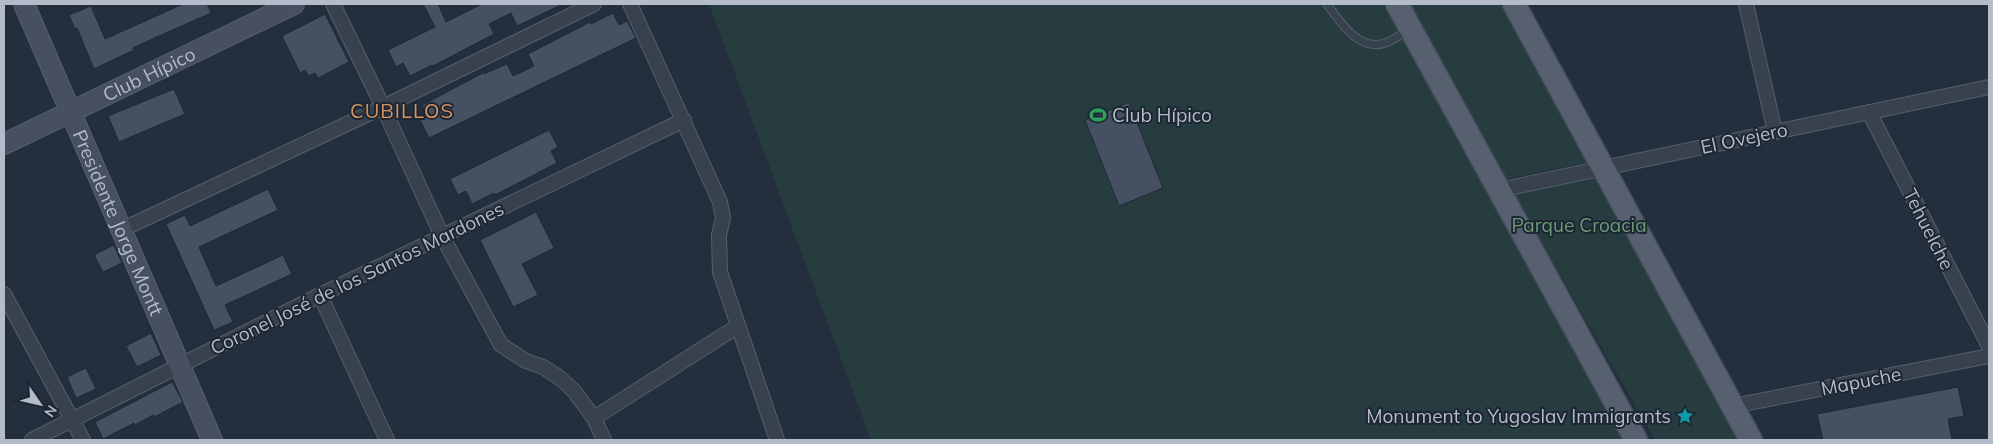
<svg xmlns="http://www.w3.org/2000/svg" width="1993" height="444" viewBox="0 0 1993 444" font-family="Mulish,sans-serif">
<rect width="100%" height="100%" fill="#242f3e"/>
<!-- green -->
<g fill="#263c3f">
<path d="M709 4H1383L1625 440H871Z"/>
<path d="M1410 4H1503L1590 162 1506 179Z"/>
<path d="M1599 174 1739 440H1655L1513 193Z"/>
</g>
<!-- building -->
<g fill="#455162" stroke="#1f2835">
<path d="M183 4H207L211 13 159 36 133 48 134 50 94 69 77 28 75 29 69 15 91 6 105 39Z"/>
<path d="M423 4H438L446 22 482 4H563L517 26 511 13 489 24 494 34 433 66 432 65 410 76 403 63 396 67 388 50 435 27Z"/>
<path d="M613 13 619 25 627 21 636 38 429 138 420 120 427 117 422 105 483 73 484 74 507 64 513 76 534 66 528 54 590 22 591 24Z"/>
<path d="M325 14 349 62 318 78 315 73 308 76 305 70 300 73 282 36Z"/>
<path d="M174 89 185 114 119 142 108 116Z"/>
<path d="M1129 102 1163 188 1119 206 1085 120Z"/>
<path d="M549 130 558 147 551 151 557 163 495 195 494 193 472 204 466 191 458 195 450 179Z"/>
<path d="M268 189 278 210 199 247 216 286 283 255 292 274 225 305 233 322 214 330 166 224 185 215 190 226Z"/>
<path d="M536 212 554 248 522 264 538 295 513 307 480 240Z"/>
<path d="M114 245 122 263 103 272 94 255Z"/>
<path d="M151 333 161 355 137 367 126 346Z"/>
<path d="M86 368 96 389 76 398 67 377Z"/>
<path d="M172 382 183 402 154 417 153 415 135 425 134 423 103 439 95 422Z"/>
<path d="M1958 387 1964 416 1948 419 1952 440H1823L1817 414Z"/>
</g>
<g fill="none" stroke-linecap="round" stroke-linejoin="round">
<!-- lane casing -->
<g stroke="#565f6c" stroke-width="9">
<path id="lane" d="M1327 4C1340 22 1360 54 1388 42 1395 39 1401 34 1408 30"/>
</g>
<!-- street casing -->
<g stroke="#565f6c" stroke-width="16">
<g id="street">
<path d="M333 4 383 107 442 236 501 345 526 361 543 367 560 378 574 391 594 418 604 440"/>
<path d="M630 4 720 202 723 218 719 235 720 272 777 440"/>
<path d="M1746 4 1775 132"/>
<path d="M1869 112 1989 346"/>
<path d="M1499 190 1989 87"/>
<path d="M121 230 383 107 594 4"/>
<path d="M4 294 83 440"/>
<path d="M320 295 387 440"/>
<path d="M1733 406 1989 356"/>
<path d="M594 418 738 326"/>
<path d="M32 440 320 295 684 120"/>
</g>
</g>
<!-- secondary casing -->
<g stroke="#565f6c" stroke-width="22">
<g id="secondary">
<path id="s1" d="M24 4 212 440"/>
<path id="s2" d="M4 144 294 4"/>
</g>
</g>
<!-- primary casing -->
<g stroke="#414a57" stroke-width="25">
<g id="primary">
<path d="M1397 4 1636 440"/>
<path d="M1514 4 1751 440"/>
</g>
</g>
<!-- lane -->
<use href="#lane" stroke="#38414e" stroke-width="7"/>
<!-- street -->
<use href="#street" stroke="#38414e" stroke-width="14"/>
<!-- secondary -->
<use href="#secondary" stroke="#465061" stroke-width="20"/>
<!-- primary -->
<use href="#primary" stroke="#56606e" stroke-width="22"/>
</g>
<!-- icons -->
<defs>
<g id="stadium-bare" transform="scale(1.35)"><path d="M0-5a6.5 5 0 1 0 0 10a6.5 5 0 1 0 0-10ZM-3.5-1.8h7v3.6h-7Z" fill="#2e9e5b" stroke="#1d2633" stroke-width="2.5" paint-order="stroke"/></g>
<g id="sight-bare" transform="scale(1.35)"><path d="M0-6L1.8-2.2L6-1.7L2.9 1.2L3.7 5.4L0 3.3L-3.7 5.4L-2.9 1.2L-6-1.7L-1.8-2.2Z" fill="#0f9aa8" stroke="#1d2633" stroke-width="2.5" paint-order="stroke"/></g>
</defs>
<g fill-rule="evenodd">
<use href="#stadium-bare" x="1098" y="115"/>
<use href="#sight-bare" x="1685" y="416"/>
</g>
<g text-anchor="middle" stroke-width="4" stroke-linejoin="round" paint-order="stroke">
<!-- street labels -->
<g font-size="19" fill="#b4bcc9" stroke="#1d2633">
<text dy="7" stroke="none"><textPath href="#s2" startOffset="161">Club Hípico</textPath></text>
<text transform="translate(1744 138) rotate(-12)" y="7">El Ovejero</text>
<text dy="7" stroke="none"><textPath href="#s1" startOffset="238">Presidente Jorge Montt</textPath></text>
<text transform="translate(1929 229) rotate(63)" y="7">Tehuelche</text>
<text transform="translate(357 278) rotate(-26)" y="7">Coronel José de los Santos Mardones</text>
<text transform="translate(1861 381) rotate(-11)" y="7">Mapuche</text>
</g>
<!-- poi labels -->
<g font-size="19" fill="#b4bcc9" stroke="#1d2633" text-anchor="start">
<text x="1112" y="122">Club Hípico</text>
<text x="1671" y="423" text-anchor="end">Monument to Yugoslav Immigrants</text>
</g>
<!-- park labels -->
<g font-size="19" fill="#6b9a76" stroke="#1d2633">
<text x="1579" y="232">Parque Croacia</text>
</g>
<!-- neighbourhood labels -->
<g font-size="20" letter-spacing="1" fill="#d59563" stroke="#1d2633">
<text x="402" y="118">CUBILLOS</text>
</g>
</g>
<!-- border -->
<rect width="1993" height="444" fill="none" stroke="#b4bcc9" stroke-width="10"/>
<!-- north arrow -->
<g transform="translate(40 404) rotate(124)" stroke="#1d2633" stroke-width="4" paint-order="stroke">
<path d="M0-4L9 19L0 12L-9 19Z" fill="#b4bcc9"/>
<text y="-8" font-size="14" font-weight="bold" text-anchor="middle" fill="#b4bcc9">N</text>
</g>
</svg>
